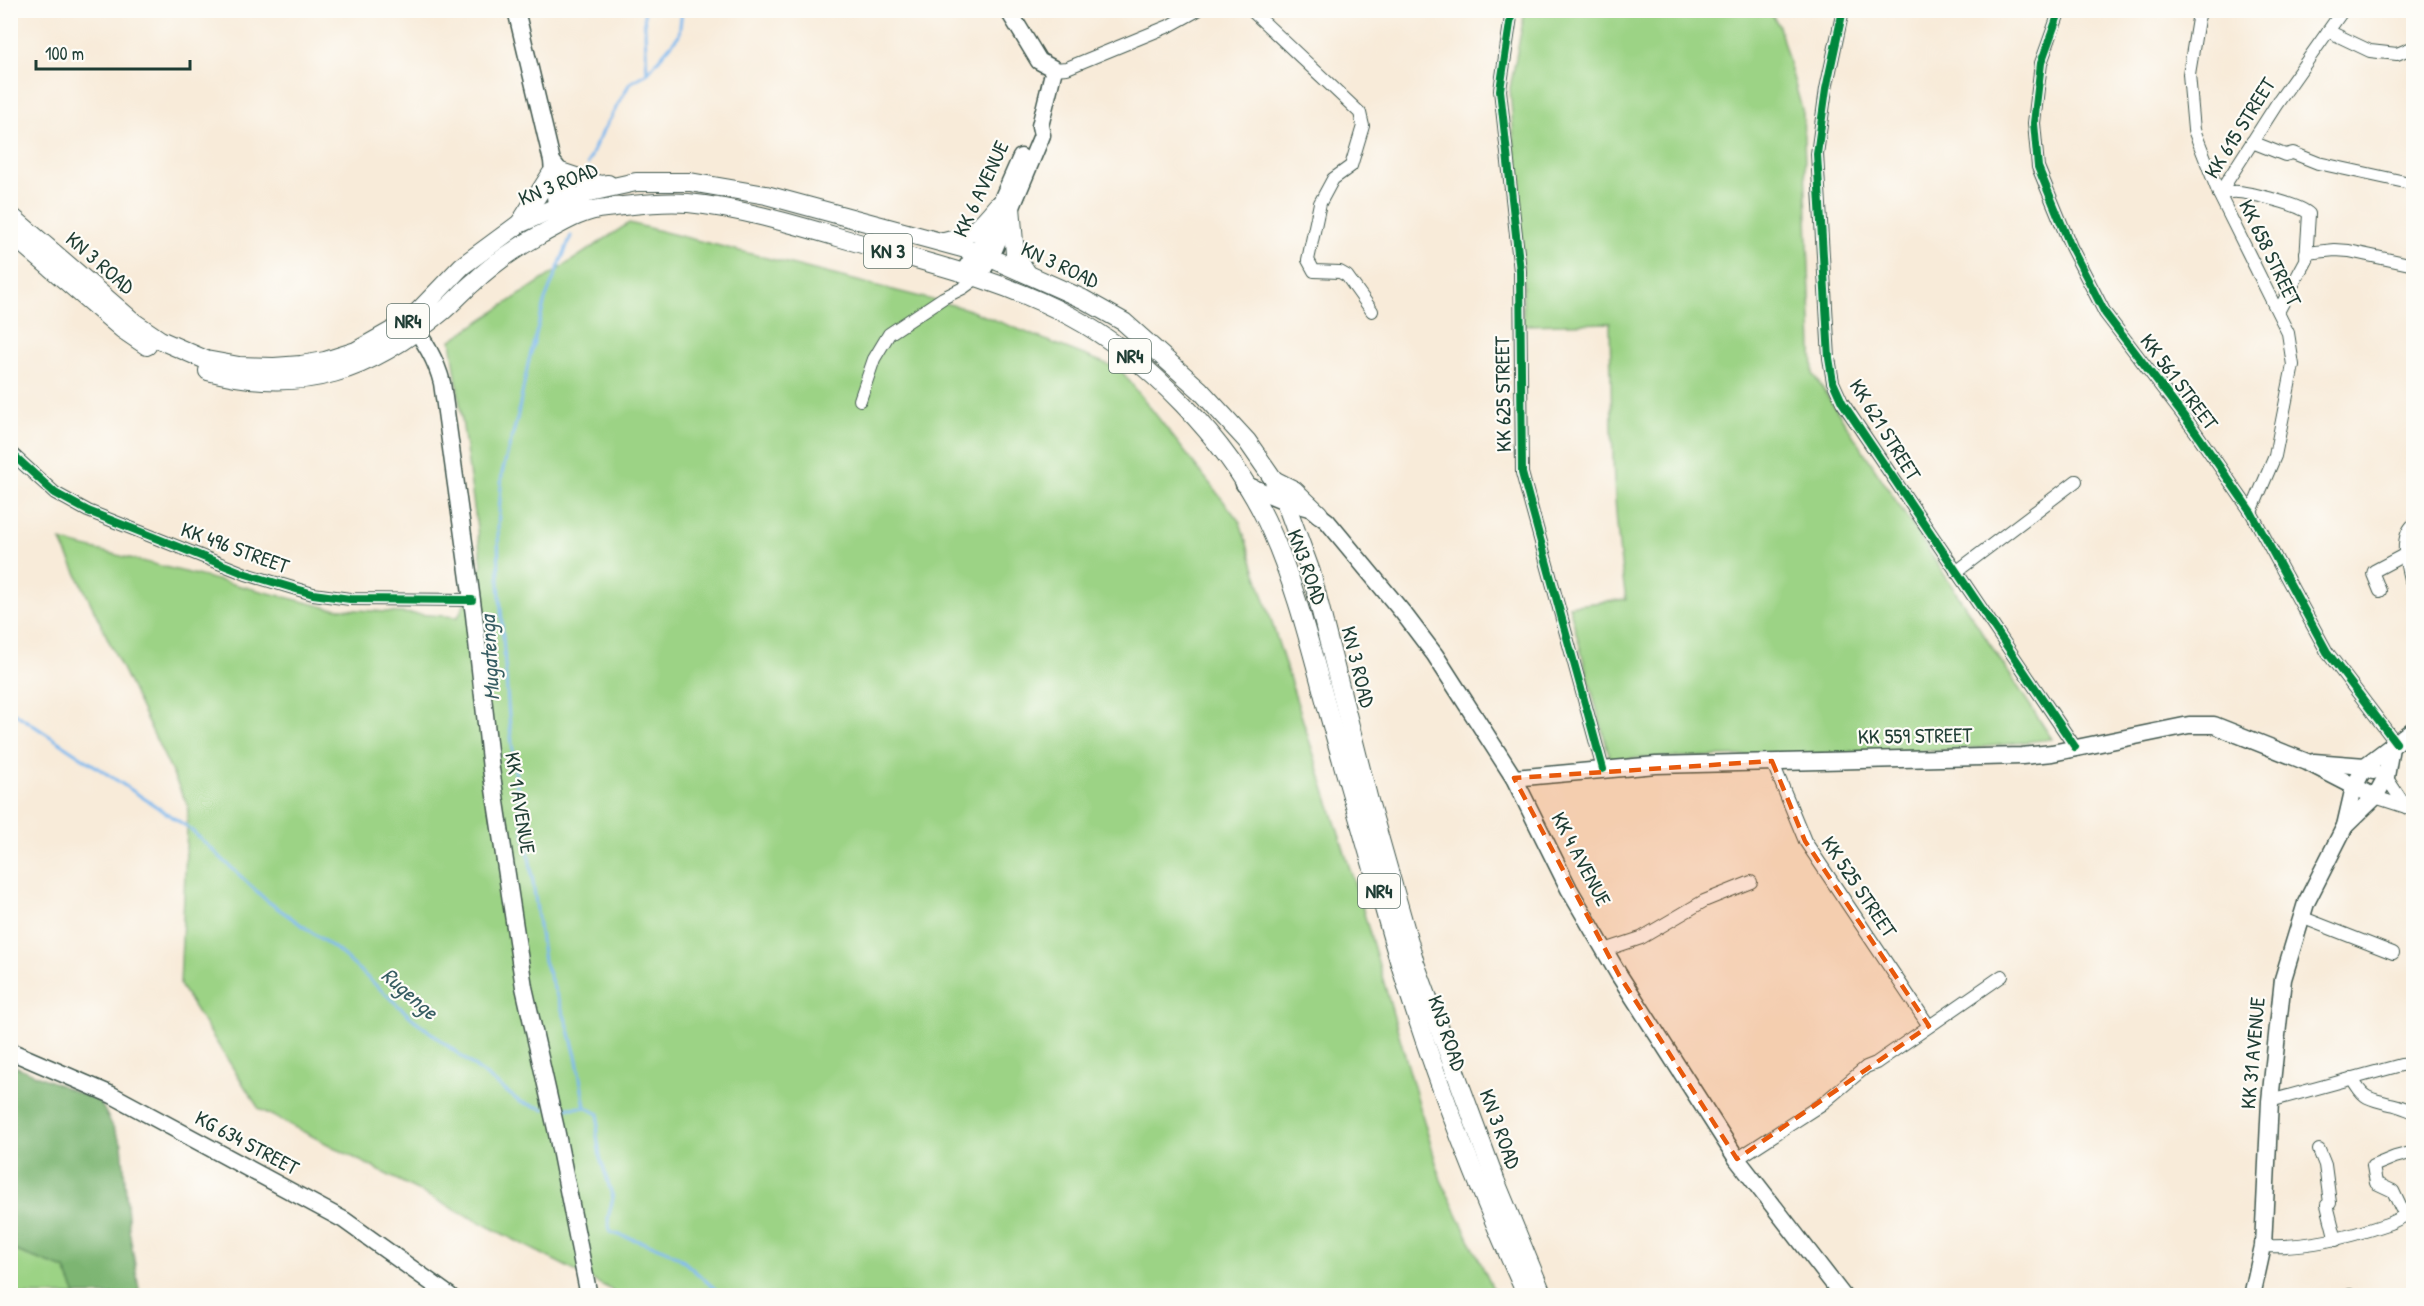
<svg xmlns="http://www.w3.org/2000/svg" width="2424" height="1306" viewBox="0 0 2424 1306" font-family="'Patrick Hand',sans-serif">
<rect width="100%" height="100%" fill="#fdfcf7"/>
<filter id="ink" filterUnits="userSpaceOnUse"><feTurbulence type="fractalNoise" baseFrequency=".0167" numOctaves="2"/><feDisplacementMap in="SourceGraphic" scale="12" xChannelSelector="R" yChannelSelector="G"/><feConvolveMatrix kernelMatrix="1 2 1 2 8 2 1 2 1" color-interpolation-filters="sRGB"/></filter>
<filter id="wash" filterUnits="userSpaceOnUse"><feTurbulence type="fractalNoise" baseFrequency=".008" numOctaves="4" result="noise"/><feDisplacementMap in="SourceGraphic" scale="24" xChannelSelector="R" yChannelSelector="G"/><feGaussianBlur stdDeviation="1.35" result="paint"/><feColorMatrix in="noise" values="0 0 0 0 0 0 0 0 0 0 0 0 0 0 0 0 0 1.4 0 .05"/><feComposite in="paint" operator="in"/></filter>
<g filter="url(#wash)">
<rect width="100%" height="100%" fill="#f8ebd9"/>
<!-- green -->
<g fill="#9cd385" stroke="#5e885c" stroke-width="1.5">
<path d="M1525 11H1769L1779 26 1803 113 1813 374 2052 739 1958 750 1610 759 1569 606 1626 599C1611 508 1612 415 1610 323L1523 325V263L1510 88Z"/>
<path d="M629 223 964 308 1120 369 1240 522 1363 910 1441 1180 1496 1295H613L612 1290 259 1109 180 985 188 806 61 541 329 608 458 617 482 565 451 340Z"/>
<path d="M10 1249 65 1269 76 1295H11Z"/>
</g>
<!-- forest -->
<path fill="#7db572" stroke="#4e7953" stroke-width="1.5" d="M10 1064 100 1102 122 1144 129 1229 140 1295H76L65 1269 11 1249Z"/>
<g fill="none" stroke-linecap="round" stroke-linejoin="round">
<!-- stream -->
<g stroke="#7bb8ee" stroke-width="3">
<path d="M648 72 679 35 682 10"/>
<path d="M588 164 596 144 630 83 647 73 644 10"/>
<path d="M571 236 545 300 528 364 517 419 502 473 498 526 499 583 509 718 518 796 531 868 544 961 568 1026 577 1060 585 1107"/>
<path d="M10 710 189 828 266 900 337 950 412 1018 520 1102 545 1109"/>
<path d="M557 1109 585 1107 599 1114 597 1135 600 1157 613 1198 608 1218 610 1232 664 1249 681 1259 723 1296"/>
</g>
</g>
</g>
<g filter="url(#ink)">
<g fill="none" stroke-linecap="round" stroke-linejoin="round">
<!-- minor casing -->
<g stroke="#40574d" stroke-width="14">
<g id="minor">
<path d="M1251 10 1360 113 1363 126 1351 166 1333 179 1320 203 1308 260 1314 271 1340 272 1347 276 1372 311"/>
<path d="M1512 10 1500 90 1520 271 1522 473 1603 769"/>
<path d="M1843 10 1826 89 1817 154 1829 358 1833 382 1842 402 2075 747"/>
<path d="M2060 10 2041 63 2034 123 2038 167 2071 247 2105 313 2195 431 2251 512 2327 652 2396 743"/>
<path d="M2201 10 2198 19 2189 74 2194 130 2219 194 2288 333 2293 365 2275 456 2251 512"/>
<path d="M2328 31 2370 51 2397 54 2414 47"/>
<path d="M1054 69 1067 68 1169 26 1198 10"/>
<path d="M2252 142 2285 155 2293 153 2318 163 2414 184"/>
<path d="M2306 253 2335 250 2349 251 2414 265"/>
<path d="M2278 312 2306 260 2309 214C2302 205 2251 193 2238 192 2232 191 2225 193 2219 194L2276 105 2343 10"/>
<path d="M860 400 874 359 889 334 943 298 963 288 978 277"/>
<path d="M10 452 55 493 88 511 246 574 313 594 350 599 472 600"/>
<path d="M1956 572 2076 481"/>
<path d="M2410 579C2406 563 2399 537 2414 524"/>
<path d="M2380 591 2373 574 2374 571 2404 555"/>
<path d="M1772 761 1805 841 1929 1026"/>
<path d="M2386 777 2406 807 2414 812"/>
<path d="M2375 797 2406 807"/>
<path d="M2301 917 2393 953"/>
<path d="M1605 950 1641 938 1704 901 1751 882"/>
<path d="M2352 1078C2364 1100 2368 1098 2390 1104 2398 1105 2406 1109 2414 1112"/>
<path d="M2270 1101 2401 1065 2414 1064"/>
<path d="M2319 1150 2325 1165 2330 1203 2327 1205 2336 1240"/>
<path d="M1737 1159 1822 1104 1866 1067 1876 1063 2002 976"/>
<path d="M2408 1214 2401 1208 2393 1191 2376 1183 2373 1166 2395 1157 2414 1152"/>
<path d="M2263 1246C2307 1248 2346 1238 2387 1224 2396 1221 2404 1215 2414 1213"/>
<path d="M2350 1295 2351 1296"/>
</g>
</g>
<!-- major casing -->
<g stroke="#40574d" stroke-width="19">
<g id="major">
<path d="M516 10 552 161 557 218"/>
<path d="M554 164C566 177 568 195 582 207"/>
<path d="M963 273 985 238 1021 157"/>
<path d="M978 277 991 257 1042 135 1040 126 1054 69 1039 61 1008 10"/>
<path d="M410 321C424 341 436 359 442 383L474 615 491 769 524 987 556 1129 589 1296"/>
<path d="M1244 484 1285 501 1310 508 1327 521 1404 614 1435 655 1514 778 1569 889 1619 975 1737 1159 1843 1296"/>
<path d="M2314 762 2365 766 2373 771"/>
<path d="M1514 778 1656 765 2022 756 2052 753 2189 725H2214L2307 762 2375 797"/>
<path d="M2345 826 2354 787 2365 766 2414 729"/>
<path d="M10 1051 112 1095 344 1220 450 1296"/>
<path d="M2252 1296 2263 1246 2270 1101 2283 979 2306 903 2345 826 2375 797 2386 777 2391 747"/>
</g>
</g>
<!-- highway casing -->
<g stroke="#40574d" stroke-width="20">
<g id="highway">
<path d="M561 172 600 185 608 184"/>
<path d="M1011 207 1015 254 1027 273"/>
<path d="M10 215 135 323 160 340 206 360 239 366 274 367 301 365 325 361 356 351 409 321 462 266 519 224 590 192 636 182H690L766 195 977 252 1083 299 1124 322 1200 390 1247 441 1274 480 1285 501 1311 572 1369 801 1415 963 1496 1182 1543 1296"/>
<path d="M520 223 551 174"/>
<path d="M10 233 122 329 147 346"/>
<path d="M944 242C972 236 980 227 997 206"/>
<path d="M208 371C303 396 371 371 444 310 455 301 463 291 474 282 494 263 516 248 540 235 562 223 582 210 606 208 633 205 661 201 688 203 752 209 824 234 887 251 949 268 1012 285 1070 316 1147 357 1228 441 1266 520 1295 581 1311 649 1329 715 1347 780 1367 846 1385 912 1421 1043 1470 1171 1527 1296"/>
<path d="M1274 480 1294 490 1319 514"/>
</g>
</g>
<!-- minor -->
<use href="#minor" stroke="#fff" stroke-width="12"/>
<!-- major -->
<use href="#major" stroke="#fff" stroke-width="16"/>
<!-- highway -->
<use href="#highway" stroke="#fff" stroke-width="18"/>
<!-- cycleway casing -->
<g stroke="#fdfcf7" stroke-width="11">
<g id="cycleway">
<path d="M1512 10 1500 90 1520 271 1522 473 1603 769"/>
<path d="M1843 10 1826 89 1817 154 1829 358 1833 382 1842 402 2075 747"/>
<path d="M2060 10 2041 63 2034 123 2038 167 2071 247 2105 313 2195 431 2251 512 2327 652 2396 743"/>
<path d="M10 452 55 493 88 511 246 574 313 594 350 599 472 600"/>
</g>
</g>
<!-- cycleway -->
<use href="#cycleway" stroke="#00873e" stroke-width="8"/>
</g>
</g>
<!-- marked area -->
<path fill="#e8590c" fill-opacity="0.2" stroke="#e8590c" stroke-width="4.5" stroke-dasharray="12 8" stroke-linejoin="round" d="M1772 761 1805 841 1929 1026 1737 1159 1619 975 1514 778Z"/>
<g text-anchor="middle" stroke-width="4.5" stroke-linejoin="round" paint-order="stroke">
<!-- shield labels -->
<g fill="#fdfcf7" stroke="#62766e" stroke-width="1.5">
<rect x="864" y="234" width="48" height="34" rx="4.5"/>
<rect x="387" y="304" width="42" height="34" rx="4.5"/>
<rect x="1109" y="339" width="42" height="34" rx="4.5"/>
<rect x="1358" y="874" width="42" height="34" rx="4.5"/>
</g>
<g font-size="20" font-weight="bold" fill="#1f3d34">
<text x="888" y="258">KN 3</text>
<text x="408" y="328">NR4</text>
<text x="1130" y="363">NR4</text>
<text x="1379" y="898">NR4</text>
</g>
<!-- street labels -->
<g font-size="21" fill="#1f3d34" stroke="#fdfcf7">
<text transform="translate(2240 128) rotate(-58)" y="7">KK 615 STREET</text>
<text transform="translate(558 184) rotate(-22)" y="7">KN 3 ROAD</text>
<text transform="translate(981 189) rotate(-65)" y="7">KK 6 AVENUE</text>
<text transform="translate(2270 253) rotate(64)" y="7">KK 658 STREET</text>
<text transform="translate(100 263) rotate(41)" y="7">KN 3 ROAD</text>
<text transform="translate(1060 265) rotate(25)" y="7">KN 3 ROAD</text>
<text transform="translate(2179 382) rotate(53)" y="7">KK 561 STREET</text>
<text transform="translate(1503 394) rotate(-91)" y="7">KK 625 STREET</text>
<text transform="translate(1885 430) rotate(58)" y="7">KK 621 STREET</text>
<text transform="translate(235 548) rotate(20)" y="7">KK 496 STREET</text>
<text transform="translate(1307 567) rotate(70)" y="7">KN3 ROAD</text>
<text transform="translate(1358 667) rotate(76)" y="7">KN 3 ROAD</text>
<text transform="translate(1915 736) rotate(-1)" y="7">KK 559 STREET</text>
<text transform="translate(520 803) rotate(81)" y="7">KK 1 AVENUE</text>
<text transform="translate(1581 859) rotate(62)" y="7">KK 4 AVENUE</text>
<text transform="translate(1859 887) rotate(56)" y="7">KK 525 STREET</text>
<text transform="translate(1447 1033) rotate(71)" y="7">KN3 ROAD</text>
<text transform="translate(2253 1053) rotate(-85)" y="7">KK 31 AVENUE</text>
<text transform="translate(1500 1129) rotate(70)" y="7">KN 3 ROAD</text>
<text transform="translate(247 1143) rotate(28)" y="7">KG 634 STREET</text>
</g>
<!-- water labels -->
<g font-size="22" font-style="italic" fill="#365c62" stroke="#fdfcf7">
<text transform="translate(489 658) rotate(-93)" y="8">Mugatenga</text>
<text transform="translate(410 993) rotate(41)" y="8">Rugenge</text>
</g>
</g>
<!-- margin -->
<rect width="2424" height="1306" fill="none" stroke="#fdfcf7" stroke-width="36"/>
<!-- scale -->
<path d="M36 60v9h154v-9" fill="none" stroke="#1f3d34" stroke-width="3"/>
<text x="45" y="60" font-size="18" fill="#1f3d34" stroke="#fdfcf7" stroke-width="4.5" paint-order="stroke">100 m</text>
</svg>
